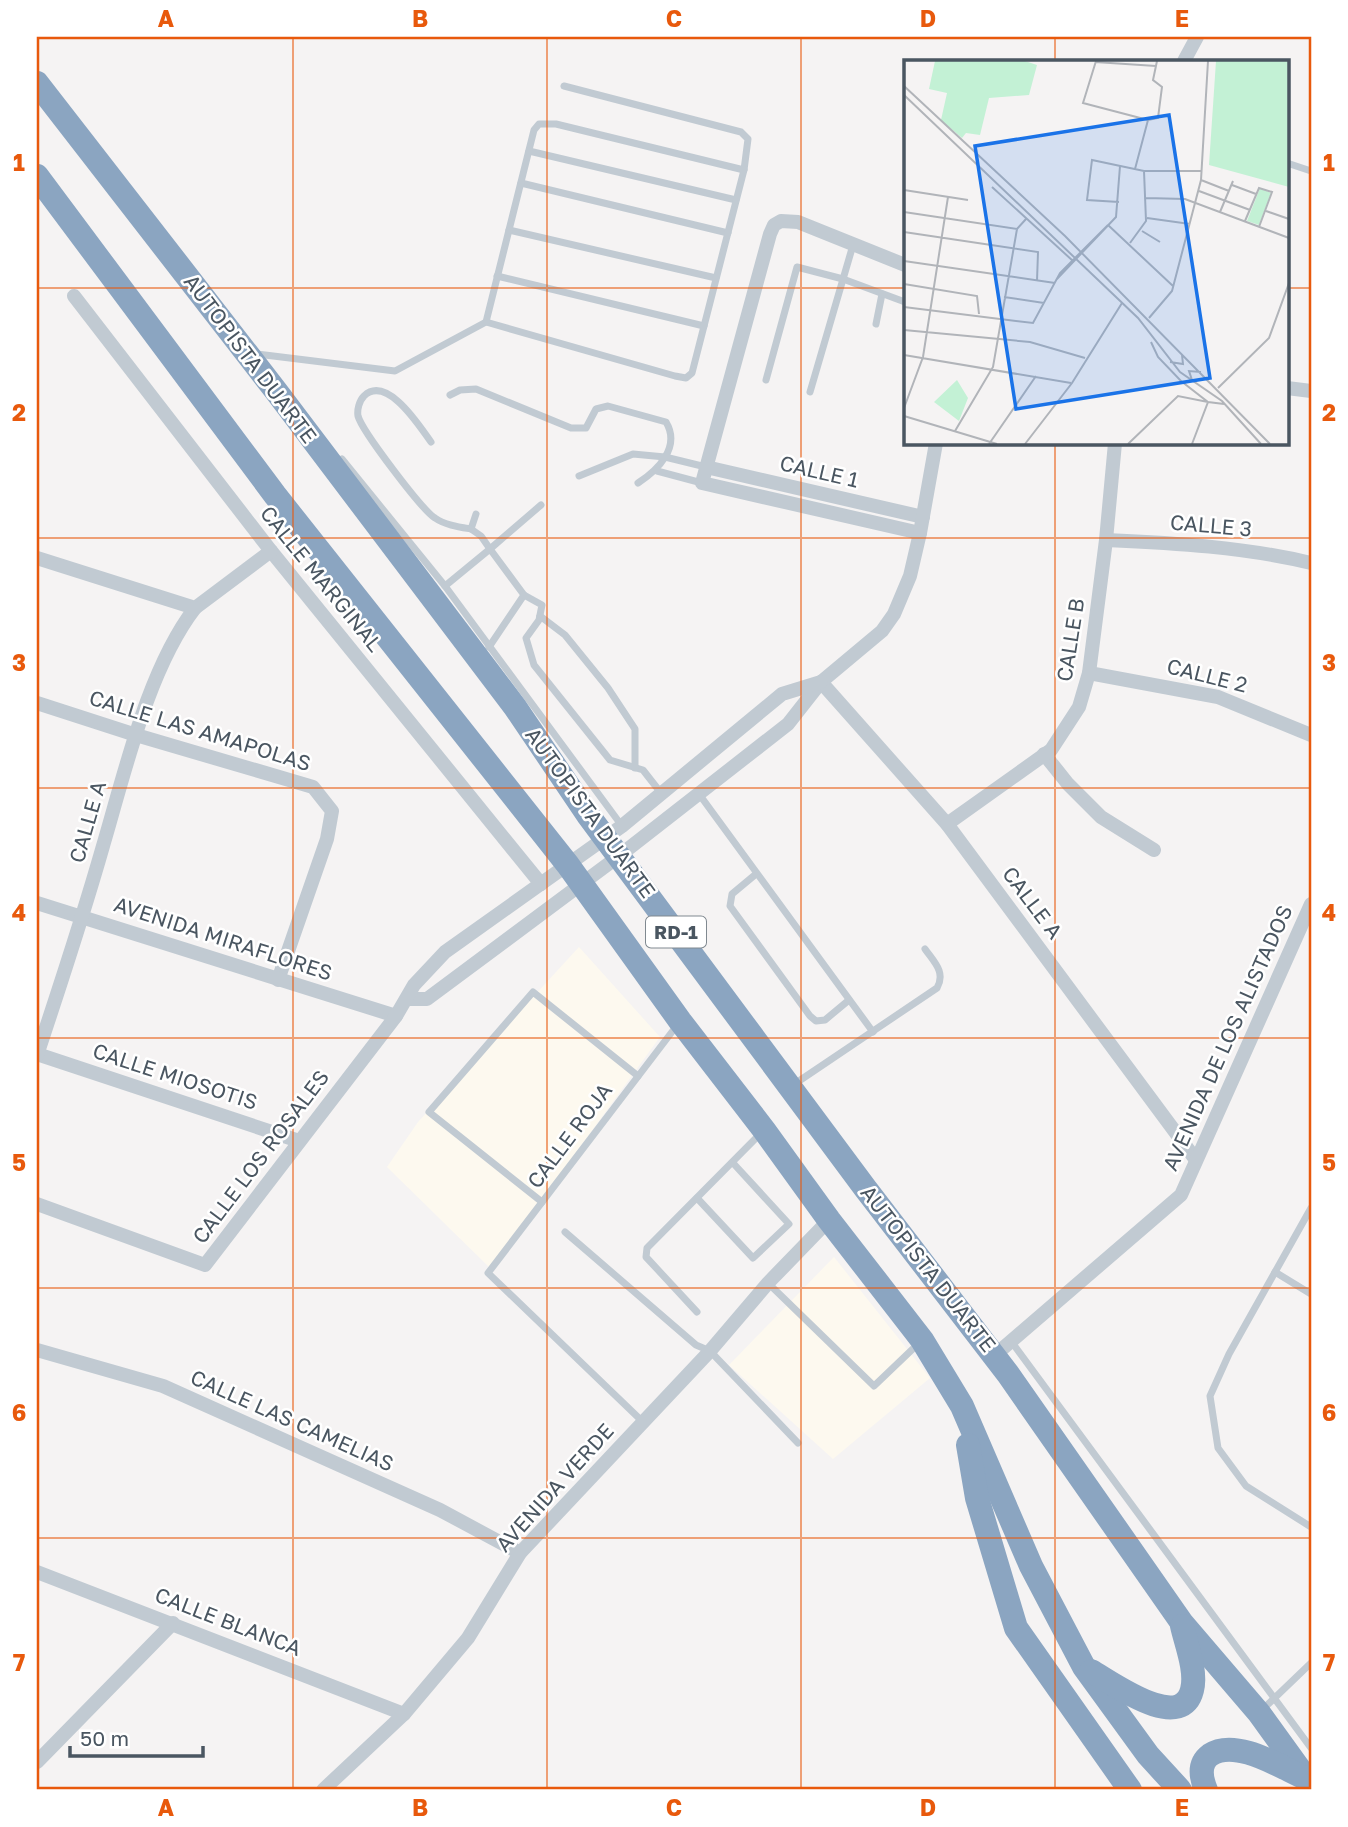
<svg xmlns="http://www.w3.org/2000/svg" width="1348" height="1827" viewBox="0 0 1348 1827" font-family="'Golos Text',sans-serif">
<rect width="100%" height="100%" fill="#f5f3f3"/>
<!-- commercial -->
<g fill="#fdf9ef">
<path d="M579 947 660 1037 491 1269 387 1167 418 1122Z"/>
<path d="M834 1257 930 1378 833 1459 729 1365Z"/>
</g>
<g fill="none" stroke-linecap="round" stroke-linejoin="round">
<!-- service -->
<g stroke="#c1cad2" stroke-width="7">
<path d="M529 151 736 200"/>
<path d="M1287 163 1311 171"/>
<path d="M521 183 728 233"/>
<path d="M509 230 716 278"/>
<path d="M497 276 704 326"/>
<path d="M486 322 675 376 686 378 692 373 744 170 748 139 741 132 564 86"/>
<path d="M876 324 882 294"/>
<path d="M257 354 395 371 486 322 534 130 539 124H556L744 170"/>
<path d="M766 380 797 267 843 279 905 302"/>
<path d="M810 392 853 245"/>
<path d="M450 395 460 390 476 389 571 428H586L596 409 608 406 666 422C681 447 658 470 638 483"/>
<path d="M431 442C420 427 387 374 364 396 359 401 357 410 358 416 362 431 422 510 435 518 445 525 459 527 471 529L476 514"/>
<path d="M342 459 445 586 622 826"/>
<path d="M657 471 702 483"/>
<path d="M579 476 633 454 665 457 706 467"/>
<path d="M471 529 481 536 490 549 541 505"/>
<path d="M445 586 490 549 524 595 489 647"/>
<path d="M524 595 542 605 539 620 526 638 534 665 610 760 643 770 661 793"/>
<path d="M540 616 565 635 608 688 635 729V768"/>
<path d="M699 794 873 1032"/>
<path d="M756 874 732 894 730 906 810 1016 816 1021 825 1020 849 1000"/>
<path d="M793 1085 937 988C946 972 934 962 925 949"/>
<path d="M697 1198 753 1258 789 1224 733 1163"/>
<path d="M542 1202 429 1112 533 992 638 1076"/>
<path d="M1311 1208 1229 1354 1210 1396 1218 1448 1246 1486 1311 1527"/>
<path d="M565 1232 696 1345 710 1351 798 1443"/>
<path d="M1275 1272 1311 1294"/>
<path d="M768 1283 874 1386 919 1343"/>
<path d="M697 1312 646 1257 647 1248 761 1133"/>
<path d="M1011 1341 1311 1748"/>
<path d="M643 1422 488 1273 678 1024"/>
<path d="M1262 1710 1311 1663"/>
</g>
<!-- minor -->
<g stroke="#c1cad2" stroke-width="14">
<path d="M1184 61 1197 37"/>
<path d="M905 265 798 222 781 221 774 225 770 234 702 483 920 533"/>
<path d="M74 296 271 551 541 884"/>
<path d="M1287 388 1311 391"/>
<path d="M706 467 923 517"/>
<path d="M1106 540C1175 543 1244 547 1311 563"/>
<path d="M37 558 195 608 271 551"/>
<path d="M1089 673 1218 697 1311 735"/>
<path d="M821 682 947 824 1196 1160"/>
<path d="M37 703 136 735 313 787 332 811 327 839 278 980"/>
<path d="M1044 754 1068 784 1101 817 1154 850"/>
<path d="M947 824 1051 750 1079 707 1089 673 1106 540 1115 443"/>
<path d="M37 903 396 1016"/>
<path d="M407 999H427L619 856 788 724 821 682 882 631 894 614 910 576 920 533 936 443"/>
<path d="M37 1054 299 1141"/>
<path d="M37 1055C60 986 83 916 103 846 125 772 148 669 195 608"/>
<path d="M37 1204 205 1265 396 1016 414 985 445 952 622 826 782 694 821 682"/>
<path d="M37 1350 163 1386 440 1510 520 1553"/>
<path d="M995 1355 1181 1195 1311 904"/>
<path d="M37 1572 404 1714"/>
<path d="M37 1762 173 1623"/>
<path d="M323 1790 404 1714 468 1638 520 1553 710 1351 768 1283 829 1220"/>
</g>
<!-- motorway -->
<g stroke="#8ba5c1" stroke-width="24">
<path d="M37 83 276 391 515 707 588 815 865 1188 1008 1374 1182 1623 1259 1713 1311 1785"/>
<path d="M37 176 275 495 568 865 680 1021 764 1130 829 1220 922 1340 962 1406 1031 1566 1084 1667 1148 1755 1180 1790"/>
<path d="M968 1445 977 1498 1016 1628 1130 1790"/>
<path d="M1091 1671C1111 1682 1181 1734 1192 1690 1197 1671 1186 1644 1182 1626"/>
<path d="M1206 1790C1201 1778 1198 1764 1210 1755 1235 1738 1279 1766 1303 1777"/>
</g>
</g>
<!-- grid -->
<path fill="none" stroke="#e8590c" stroke-width="2" stroke-opacity="0.55" d="M293 37V1790M547 37V1790M801 37V1790M1055 37V61M37 288H905M1287 288H1311M1055 443V1790M37 538H1311M37 788H1311M37 1038H1311M37 1288H1311M37 1538H1311"/>
<g text-anchor="middle" stroke-width="5" stroke-linejoin="round" paint-order="stroke">
<!-- shield labels -->
<rect fill="#fff" stroke="#808990" stroke-width="2" x="646" y="916.5" width="60" height="31" rx="5"/>
<g font-size="19" font-weight="bold" fill="#4a5661">
<text x="676" y="939">RD-1</text>
</g>
<!-- street labels -->
<g font-size="21" fill="#4a5661" stroke="#fff">
<text transform="translate(250 359) rotate(53)" y="7">AUTOPISTA DUARTE</text>
<text transform="translate(819 472) rotate(13)" y="7">CALLE 1</text>
<text transform="translate(1211 526) rotate(5)" y="7">CALLE 3</text>
<text transform="translate(321 579) rotate(51)" y="7">CALLE MARGINAL</text>
<text transform="translate(1071 640) rotate(-81)" y="7">CALLE B</text>
<text transform="translate(1207 676) rotate(14)" y="7">CALLE 2</text>
<text transform="translate(200 731) rotate(17)" y="7">CALLE LAS AMAPOLAS</text>
<text transform="translate(590 813) rotate(54)" y="7">AUTOPISTA DUARTE</text>
<text transform="translate(88 822) rotate(-74)" y="7">CALLE A</text>
<text transform="translate(1032 903) rotate(53)" y="7">CALLE A</text>
<text transform="translate(223 939) rotate(18)" y="7">AVENIDA MIRAFLORES</text>
<text transform="translate(1228 1038) rotate(-66)" y="7">AVENIDA DE LOS ALISTADOS</text>
<text transform="translate(175 1077) rotate(18)" y="7">CALLE MIOSOTIS</text>
<text transform="translate(570 1136) rotate(-53)" y="7">CALLE ROJA</text>
<text transform="translate(261 1157) rotate(-53)" y="7">CALLE LOS ROSALES</text>
<text transform="translate(928 1269) rotate(52)" y="7">AUTOPISTA DUARTE</text>
<text transform="translate(292 1421) rotate(24)" y="7">CALLE LAS CAMELIAS</text>
<text transform="translate(555 1488) rotate(-48)" y="7">AVENIDA VERDE</text>
<text transform="translate(228 1622) rotate(21)" y="7">CALLE BLANCA</text>
</g>
</g>
<!-- overview -->
<g transform="translate(904 60)">
<rect width="385" height="385" fill="#f5f3f3"/>
<path d="M31 1H121L133 5 125 35 85 38 76 75 62 73 58 78 37 60 43 33 25 29ZM312 1H385V127L305 105ZM356 128 367 133 355 165 343 161ZM53 320 64 338 55 361 30 342Z" fill="#c3f1d5"/>
<path fill="none" stroke="#b1b4b9" stroke-width="2" d="M192 1 179 43 244 60M191 2 252 6M0 26 161 176 366 384M0 35 234 258 276 312 318 341 357 384M244 60 254 58 258 27 249 20 253 1M231 109 244 60M297 120 325 131M328 125 352 134M88 127 169 201M0 130 64 140M295 131 346 150M242 138 281 139 385 178M215 142 183 140 188 100 240 111H298M362 151 385 159M0 152 113 169 122 159M316 152 329 121M243 158 286 164M341 161 355 128 368 132 355 167M204 165 269 226M238 171 256 182M0 172 134 192 133 221M226 183 242 161 240 111M0 201 151 223M152 220 212 157 216 106M0 224 73 236 75 254M100 237 140 243M0 247 129 263 156 213 204 165M245 258 268 231 297 120 304 1M0 270 126 282 181 298M247 282 254 297 277 321 304 342 320 344M0 295 167 323M266 302 279 304 278 295M288 320 285 311 297 312M314 328 365 278 385 223M0 348 19 297 44 137M0 356 93 384M51 371 89 307 113 169M85 384 132 316M121 384 168 323 218 243M224 384 274 336 304 342 288 384"/>
<path fill="#1a73e8" fill-opacity="0.15" stroke="#1a73e8" stroke-width="3.5" d="M265 55 306 318 112 349 71 86Z"/>
<rect width="385" height="385" fill="none" stroke="#4a5661" stroke-width="3.5"/>
</g>
<!-- border -->
<rect width="1348" height="1827" fill="none" stroke="#ffffff" stroke-width="77"/>
<!-- scale -->
<path d="M70 1746v10h133v-10" fill="none" stroke="#4a5661" stroke-width="3.5"/>
<text x="80" y="1746" font-size="21" fill="#4a5661" stroke="#ffffff" stroke-width="5" paint-order="stroke">50 m</text>
<rect x="38" y="38" width="1272" height="1750" fill="none" stroke="#e8590c" stroke-width="2.5"/>
<g font-size="23" text-anchor="middle" font-weight="bold" fill="#e8590c">
<text x="166" y="27">A</text>
<text x="420" y="27">B</text>
<text x="674" y="27">C</text>
<text x="928" y="27">D</text>
<text x="1182" y="27">E</text>
<text x="19" y="171">1</text>
<text x="1329" y="171">1</text>
<text x="19" y="421">2</text>
<text x="1329" y="421">2</text>
<text x="19" y="671">3</text>
<text x="1329" y="671">3</text>
<text x="19" y="921">4</text>
<text x="1329" y="921">4</text>
<text x="19" y="1171">5</text>
<text x="1329" y="1171">5</text>
<text x="19" y="1421">6</text>
<text x="1329" y="1421">6</text>
<text x="19" y="1671">7</text>
<text x="1329" y="1671">7</text>
<text x="166" y="1816">A</text>
<text x="420" y="1816">B</text>
<text x="674" y="1816">C</text>
<text x="928" y="1816">D</text>
<text x="1182" y="1816">E</text>
</g>
</svg>
